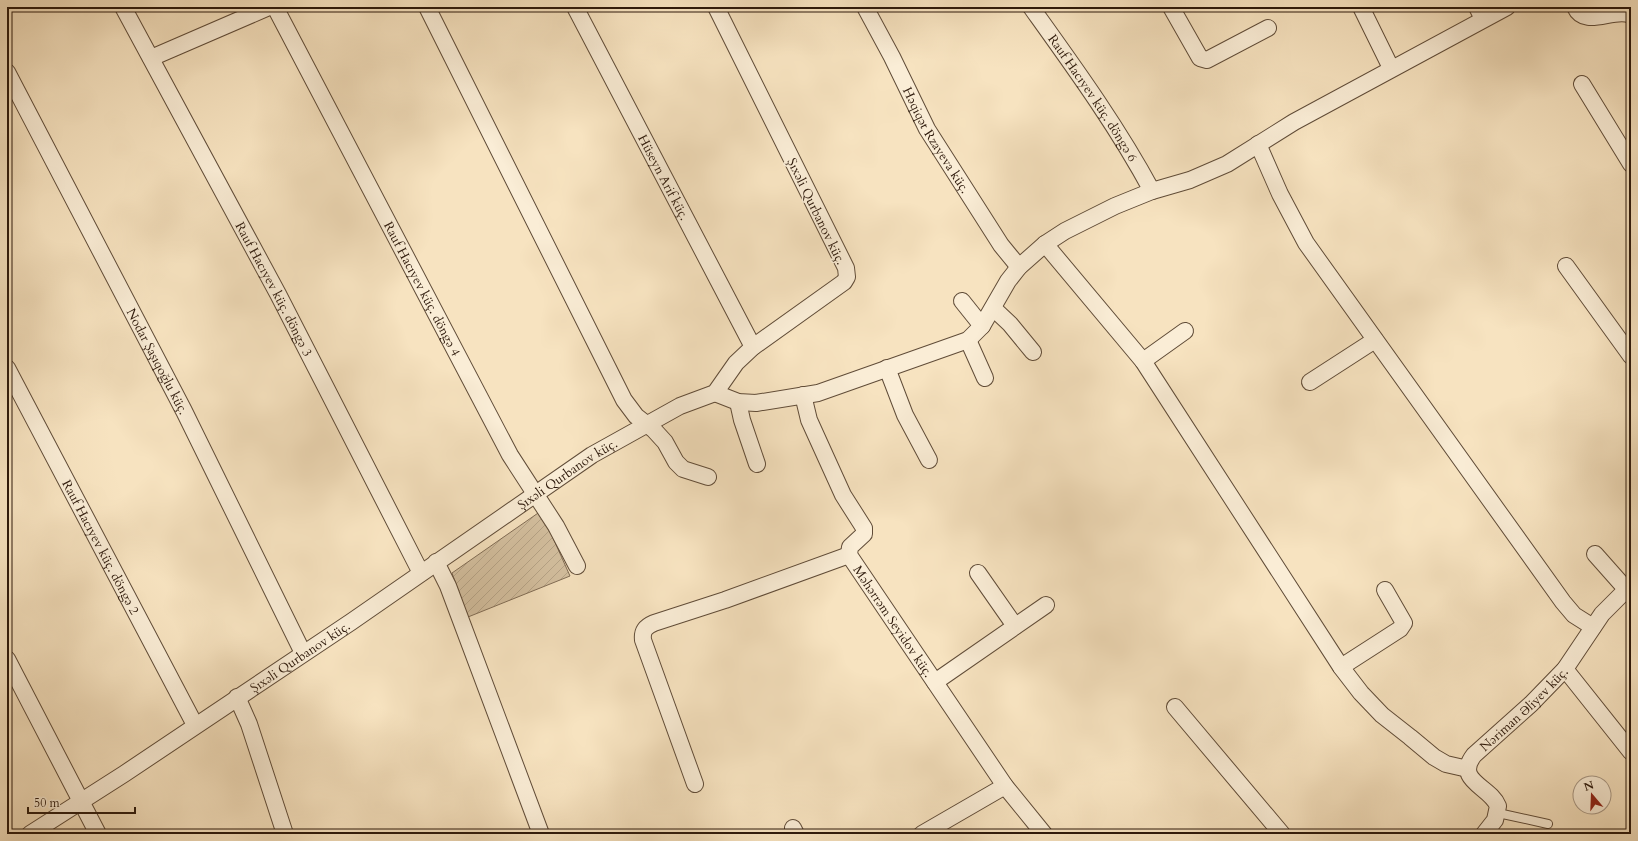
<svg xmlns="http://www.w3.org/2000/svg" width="1638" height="841" viewBox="0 0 1638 841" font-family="Cardo,serif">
<defs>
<pattern id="garden-furrows" width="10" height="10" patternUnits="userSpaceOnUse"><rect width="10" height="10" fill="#d5c1a1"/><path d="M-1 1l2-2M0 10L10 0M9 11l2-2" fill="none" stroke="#b7a589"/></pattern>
</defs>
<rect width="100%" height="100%" fill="#f7e3c0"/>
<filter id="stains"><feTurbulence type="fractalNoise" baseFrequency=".005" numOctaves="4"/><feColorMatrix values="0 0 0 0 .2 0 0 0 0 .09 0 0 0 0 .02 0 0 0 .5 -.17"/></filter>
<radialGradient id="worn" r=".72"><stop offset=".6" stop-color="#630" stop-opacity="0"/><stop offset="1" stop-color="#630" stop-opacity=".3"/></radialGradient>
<!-- garden -->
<path fill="url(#garden-furrows)" stroke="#816d56" d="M541 511 570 576 468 617 452 573Z"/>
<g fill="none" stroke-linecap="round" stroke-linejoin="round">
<!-- service casing -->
<g stroke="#604c38" stroke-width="10">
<path id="service" d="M1498 813 1548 824"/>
</g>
<!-- minor casing -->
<g stroke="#604c38" stroke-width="18">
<g id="minor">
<path id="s1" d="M123 7 278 294 421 573"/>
<path id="s2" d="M275 7 510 455 556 526 577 566"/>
<path d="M427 7 624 400 636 416 654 430 665 442 676 462 683 469 708 477"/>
<path id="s3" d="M575 7 753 347"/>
<path id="s4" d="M865 7 892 57 927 129 1001 245 1019 267"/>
<path id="s5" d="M1031 7C1074 67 1117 126 1152 191"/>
<path d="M1171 7 1200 58 1207 60 1268 28"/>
<path d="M1361 7 1391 68"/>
<path d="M1477 7 1483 19"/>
<path d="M1575 7C1585 29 1614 7 1631 15"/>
<path d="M151 58 269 7"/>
<path id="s6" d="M7 72 184 411 303 653"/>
<path d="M1582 84 1631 164"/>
<path d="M1258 144 1280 194 1306 243 1563 602 1574 615 1593 627"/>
<path d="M1045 244 1143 361 1341 667 1361 693 1382 715 1410 737 1434 757 1446 764 1468 769"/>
<path d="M1566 266 1631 356"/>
<path d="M962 301 982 326"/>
<path d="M993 308 1010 324 1033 352"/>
<path d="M968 340 985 378"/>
<path d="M1143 361 1185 331"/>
<path id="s7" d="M7 368 195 725"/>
<path d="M887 368 905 415 929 460"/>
<path d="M1310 382 1375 340"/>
<path d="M715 393 738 402 756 403 818 393 968 340 982 326 1008 281 1019 267 1045 244 1065 231 1115 206 1152 191 1190 180 1227 164 1294 122 1507 7"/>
<path id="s8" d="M803 395 809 420 843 495 864 528V534L850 547 849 555 1005 786 1044 834"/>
<path d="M738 402 742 420 757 464"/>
<path d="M1595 554 1626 589"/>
<path d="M436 562 448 586 541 834"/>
<path d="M978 573 1015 626"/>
<path d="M7 659 98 834"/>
<path d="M1341 667 1400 629 1404 623 1385 590"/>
<path d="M1565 669 1631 752"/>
<path d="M935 682 1046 605"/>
<path d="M237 697 249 724 285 834"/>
<path d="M1175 707 1282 834"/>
<path d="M695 784 643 640C642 631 645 627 654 623L725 600 849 555"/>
<path d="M793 828 796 834"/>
<path id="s9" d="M30 834 124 774 351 622 592 455 680 406 715 393 736 363 753 347 844 282 847 277 846 268 716 7"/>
<path d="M922 834 1005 786"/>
<path id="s10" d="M1484 834 1495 820 1498 806C1490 786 1454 781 1474 755L1531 704 1565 669 1602 614 1631 585"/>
</g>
</g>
<!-- service -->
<use href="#service" stroke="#faedd6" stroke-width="8"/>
<!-- minor -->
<use href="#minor" stroke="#faedd6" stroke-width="16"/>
</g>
<g text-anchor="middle" stroke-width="3" stroke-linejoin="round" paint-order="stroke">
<!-- street labels -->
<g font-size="13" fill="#2d190b" stroke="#faedd6">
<text dy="5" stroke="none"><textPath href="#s5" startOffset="110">Rauf Hacıyev küç. döngə 6</textPath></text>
<text dy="5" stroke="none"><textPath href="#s4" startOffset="151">Həqiqət Rzayeva küç.</textPath></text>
<text dy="5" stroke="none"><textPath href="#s3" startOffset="192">Hüseyn Arif küç.</textPath></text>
<text transform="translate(817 211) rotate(64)" y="5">Şıxəli Qurbanov küç.</text>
<text dy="5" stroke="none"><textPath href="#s2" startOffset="318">Rauf Hacıyev küç. döngə 4</textPath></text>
<text dy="5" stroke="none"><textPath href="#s1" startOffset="320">Rauf Hacıyev küç. döngə 3</textPath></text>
<text dy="5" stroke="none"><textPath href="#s6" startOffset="326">Nodar Şaşıqoğlu küç.</textPath></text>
<text dy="5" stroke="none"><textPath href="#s9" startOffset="647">Şıxəli Qurbanov küç.</textPath></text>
<text dy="5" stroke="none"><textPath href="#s7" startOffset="202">Rauf Hacıyev küç. döngə 2</textPath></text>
<text dy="5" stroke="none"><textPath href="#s8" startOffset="260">Məhərrəm Seyidov küç.</textPath></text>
<text dy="5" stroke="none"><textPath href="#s9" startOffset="323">Şıxəli Qurbanov küç.</textPath></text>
<text dy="5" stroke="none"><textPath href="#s10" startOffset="164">Nəriman Əliyev küç.</textPath></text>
</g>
</g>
<!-- margin -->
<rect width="1638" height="841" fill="none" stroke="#f7e3c0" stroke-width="24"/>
<rect x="8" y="8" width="1622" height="825" fill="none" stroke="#2d190b" stroke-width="2"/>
<rect x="12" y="12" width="1614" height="817" fill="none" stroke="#2d190b"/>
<!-- north arrow -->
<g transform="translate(1592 795) rotate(341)"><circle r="19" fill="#faedd6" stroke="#a89885"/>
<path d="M0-3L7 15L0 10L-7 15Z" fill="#8f2418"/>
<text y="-6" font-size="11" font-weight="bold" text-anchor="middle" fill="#2d190b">N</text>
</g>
<!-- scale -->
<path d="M28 807v6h107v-6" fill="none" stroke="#2d190b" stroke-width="2"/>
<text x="34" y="807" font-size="12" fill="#2d190b" stroke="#faedd6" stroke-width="3" paint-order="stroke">50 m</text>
<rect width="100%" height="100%" filter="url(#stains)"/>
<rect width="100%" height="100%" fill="url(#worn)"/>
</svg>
